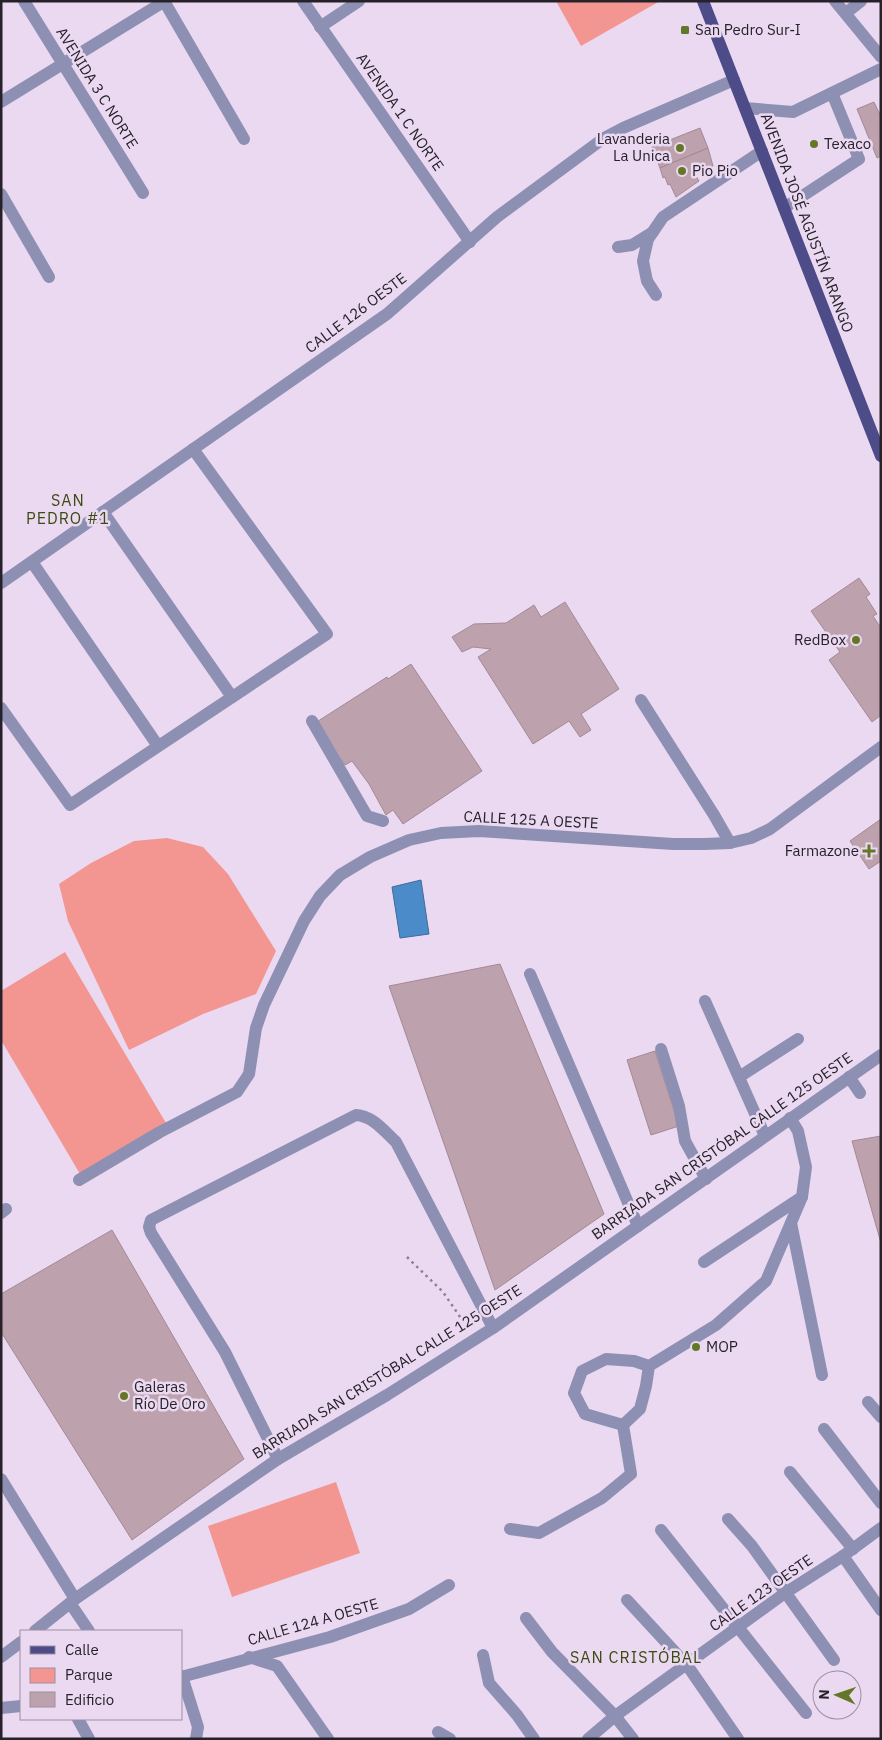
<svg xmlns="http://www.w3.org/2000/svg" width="882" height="1740" viewBox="0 0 882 1740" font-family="'IBM Plex Sans',sans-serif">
<rect width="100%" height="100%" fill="#ead9f1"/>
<!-- green -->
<g fill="#f39692">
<path d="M556 1H660L581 46Z"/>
<path d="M167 838 203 847 228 874 276 951 256 994 203 1014 129 1050 68 921 59 884 91 863 134 841Z"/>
<path d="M65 952 166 1123 80 1174 1 1040V991Z"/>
<path d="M336 1482 360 1553 232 1597 208 1526Z"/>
</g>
<!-- water -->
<path fill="#4c8bc9" stroke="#416b99" d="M421 880 429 934 400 938 392 887Z"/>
<!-- building -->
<g fill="#bda2ae" stroke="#a48995">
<path d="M874 102 881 117V156L877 158 857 109Z"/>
<path d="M700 128 708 148 660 168 652 147Z"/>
<path d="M708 148 713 166 695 174 699 181 676 197 670 184 668 185 665 177 663 178 660 168Z"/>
<path d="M859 578 870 594 866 597 877 614 873 616 881 628V715L872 722 829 660 840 652 811 611Z"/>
<path d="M565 602 619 689 581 714 591 730 580 737 569 721 533 744 478 657 491 649 473 647 462 652 452 637 474 624 506 623 534 605 541 617Z"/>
<path d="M411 664 482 771 403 824 393 810 386 815 369 784 352 761 345 765 315 723 387 677 388 679Z"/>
<path d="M881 819V861L869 869 850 841Z"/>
<path d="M500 964 604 1214 495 1290 389 986Z"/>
<path d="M655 1051 679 1126 651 1135 627 1060Z"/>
<path d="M881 1136V1243L852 1141Z"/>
<path d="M112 1230 244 1459 132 1540 1 1332V1294Z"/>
</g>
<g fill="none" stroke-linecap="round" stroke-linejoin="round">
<!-- path -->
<path stroke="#8c8091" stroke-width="2.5" stroke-dasharray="2.5 4" stroke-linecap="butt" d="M407 1257 443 1292 469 1330"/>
<!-- minor -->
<g stroke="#8e90b3" stroke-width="12">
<path d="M24 1 143 193"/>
<path d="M164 1 244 139"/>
<path d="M303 1 470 242"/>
<path d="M835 1 881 57"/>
<path d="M846 13 861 1"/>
<path d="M320 27 359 1"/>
<path d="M1 102 165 1"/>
<path d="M745 108 793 112 881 69"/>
<path d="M1 194 49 277"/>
<path d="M784 208 859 159 832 93"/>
<path d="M618 247 632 245 653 232"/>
<path d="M656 295 647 281 643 261 648 239 663 217 762 151"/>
<path d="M103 512 232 697"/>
<path d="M32 562 158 746"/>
<path d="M1 583 387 314 497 217 604 138 623 128 734 80"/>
<path d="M641 700 714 815 730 843"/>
<path d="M1 708 70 805 327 634 193 449"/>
<path d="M312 721 367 816 383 821"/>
<path d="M530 974 638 1226"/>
<path d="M705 1001 765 1136"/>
<path d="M661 1049 679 1106 685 1141 706 1179"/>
<path d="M739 1077 798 1039"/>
<path d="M849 1077 860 1093"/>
<path d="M79 1180 160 1132 237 1092 249 1074 256 1028 264 1005 304 921 320 896 340 875 370 857 409 840 441 833 479 831 673 844H704L730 843 751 838 770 829 881 747"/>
<path d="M1 1213 6 1209"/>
<path d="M791 1223 822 1375"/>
<path d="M704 1262 802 1197"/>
<path d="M649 1366 646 1386 640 1409 623 1425 585 1414 574 1393 582 1371 606 1359 634 1361 649 1366 716 1325 766 1281 802 1197 806 1167 798 1131 790 1118"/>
<path d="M868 1402 881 1417"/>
<path d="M824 1429 881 1503"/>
<path d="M278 1459 225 1352 151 1233 149 1227 151 1220 356 1115C373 1116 384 1131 396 1142L493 1328"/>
<path d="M790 1472 853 1549"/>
<path d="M1 1479 75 1599"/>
<path d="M728 1519 752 1546 834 1660"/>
<path d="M510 1529 539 1533 602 1498 631 1474 623 1425"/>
<path d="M661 1530 806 1713"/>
<path d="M843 1556 881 1610"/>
<path d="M627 1600 687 1665 738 1739"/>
<path d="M70 1603 89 1631"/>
<path d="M526 1618 552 1652 615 1716 633 1739"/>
<path d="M35 1631 75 1599 278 1459 387 1395 493 1328 881 1055"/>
<path d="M483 1655 489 1683 517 1715 534 1739"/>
<path d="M1 1657 21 1642"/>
<path d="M249 1657 277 1666 328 1739"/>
<path d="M182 1676 198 1727 196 1739"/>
<path d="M181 1677 330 1637 409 1609 449 1585"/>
<path d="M1 1708 21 1706"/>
<path d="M78 1719 89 1739"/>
<path d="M438 1732 450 1739"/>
<path d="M588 1739 615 1716 785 1593 843 1556 881 1528"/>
</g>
<!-- major -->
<path stroke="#4d4c89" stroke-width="12" d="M703 1 881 456"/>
</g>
<!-- markers -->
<g fill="#647726" stroke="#ead9f1" stroke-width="2">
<rect x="680" y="25" width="10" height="10" rx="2.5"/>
<circle cx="814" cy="144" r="5"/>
<circle cx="680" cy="148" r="5"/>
<circle cx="682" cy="171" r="5"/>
<circle cx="856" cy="640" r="5"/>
<path d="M866.5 843.5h5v5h5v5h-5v5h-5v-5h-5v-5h5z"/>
<circle cx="696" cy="1347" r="5"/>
<circle cx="124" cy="1396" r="5"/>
</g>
<g text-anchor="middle" stroke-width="5" stroke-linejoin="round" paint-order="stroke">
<!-- poi labels -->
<g font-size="15" fill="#27212a" stroke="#ead9f1" text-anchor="start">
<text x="695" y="35">San Pedro Sur-I</text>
<text x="670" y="144" text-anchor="end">Lavanderia<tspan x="670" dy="17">La Unica</tspan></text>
<text x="824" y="149">Texaco</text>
<text x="692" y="176">Pio Pio</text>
<text x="846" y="645" text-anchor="end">RedBox</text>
<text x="859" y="856" text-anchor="end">Farmazone</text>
<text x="706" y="1352">MOP</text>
<text x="134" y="1392">Galeras<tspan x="134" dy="17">Río De Oro</tspan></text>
</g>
<!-- street labels -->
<g font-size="15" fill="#27212a" stroke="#ead9f1">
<text transform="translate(97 88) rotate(58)" y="5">AVENIDA 3 C NORTE</text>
<text transform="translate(400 112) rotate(55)" y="5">AVENIDA 1 C NORTE</text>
<text transform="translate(807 223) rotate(69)" y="5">AVENIDA JOSÉ AGUSTÍN ARANGO</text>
<text transform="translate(356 313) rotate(-37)" y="5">CALLE 126 OESTE</text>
<text transform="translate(531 820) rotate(3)" y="5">CALLE 125 A OESTE</text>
<text transform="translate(722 1146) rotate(-35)" y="5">BARRIADA SAN CRISTÓBAL CALLE 125 OESTE</text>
<text transform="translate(387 1372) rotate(-32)" y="5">BARRIADA SAN CRISTÓBAL CALLE 125 OESTE</text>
<text transform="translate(761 1593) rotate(-35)" y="5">CALLE 123 OESTE</text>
<text transform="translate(313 1622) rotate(-16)" y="5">CALLE 124 A OESTE</text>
</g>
<!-- neighbourhood labels -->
<g font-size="16" letter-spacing="1" fill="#3d4a12" stroke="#ead9f1">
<text x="68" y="506">SAN<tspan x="68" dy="18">PEDRO #1</tspan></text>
<text x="636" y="1663">SAN CRISTÓBAL</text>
</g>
</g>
<!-- border -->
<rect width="882" height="1740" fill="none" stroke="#27212a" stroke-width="5"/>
<!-- legend -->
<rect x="20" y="1630" width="162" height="90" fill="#ead9f1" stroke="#9c8fa1"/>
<rect x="30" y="1646" width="25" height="8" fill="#4d4c89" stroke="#9c8fa1"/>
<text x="65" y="1655" font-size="15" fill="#27212a">Calle</text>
<rect x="30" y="1668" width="25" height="15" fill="#f39692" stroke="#9c8fa1"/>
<text x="65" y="1680" font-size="15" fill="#27212a">Parque</text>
<rect x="30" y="1692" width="25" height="15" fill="#bda2ae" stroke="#9c8fa1"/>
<text x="65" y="1705" font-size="15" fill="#27212a">Edificio</text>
<!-- north arrow -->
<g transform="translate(837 1695) rotate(272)"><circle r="24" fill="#ead9f1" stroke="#9c8fa1"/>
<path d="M0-4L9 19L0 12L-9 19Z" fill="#647726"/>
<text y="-8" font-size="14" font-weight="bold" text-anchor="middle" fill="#27212a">N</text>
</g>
</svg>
